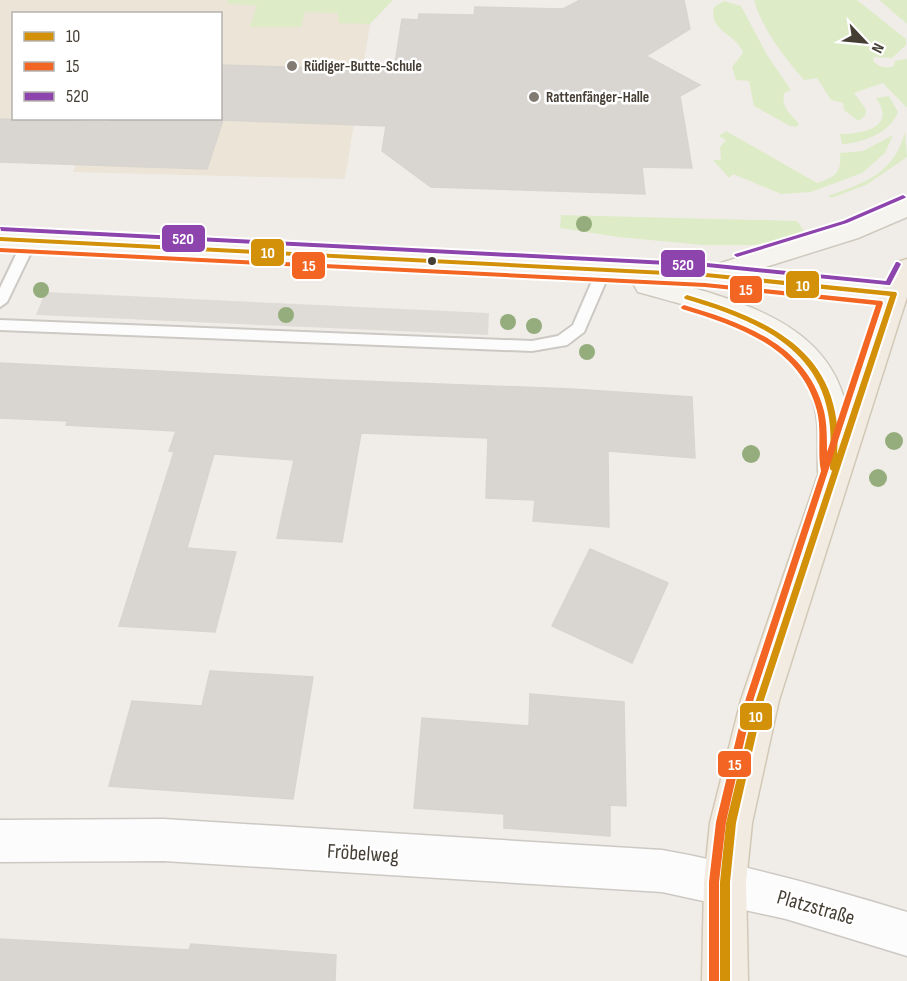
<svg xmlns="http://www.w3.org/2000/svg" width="907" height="981" viewBox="0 0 907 981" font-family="'Sofia Sans Condensed',sans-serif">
<rect width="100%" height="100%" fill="#f0ede8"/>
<!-- education -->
<path fill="#ebe4d7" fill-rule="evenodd" d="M0 0H374L345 179 73 172 95 121 0 119ZM14 14H220V118H14Z"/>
<!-- green -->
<g fill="#deebc7">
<path d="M228 0H393L370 24 339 23 338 13 305 12 301 27H250L257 5 227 4Z"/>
<path d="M754 0H857L906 39V45L892 58 874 57 873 60C877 67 886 69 894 66L895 61 907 59V108L883 83 854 93 866 109 865 116 858 121 844 110 843 103 831 100 817 78 804 80C784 57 762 29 754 0Z"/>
<path d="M879 0H907V24Z"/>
<path d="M724 1 741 6 767 55 791 90 784 93C781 108 791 114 799 124L797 127 790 126 754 106 749 81 736 80 732 67 743 53C737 33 708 32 714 7Z"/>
<path d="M889 96 898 112C890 133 863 143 842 144L840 134C862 134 897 128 876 98Z"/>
<path d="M726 131 817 183C835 177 842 173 840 153L863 151 893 135 885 153 862 173 811 192 781 194 733 174 729 178 713 160H721L720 147 726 140 719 136Z"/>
<path d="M905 132 907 157 866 185 831 198 828 196C867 182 894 173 905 132Z"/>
<path d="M561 215 797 221 807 235 754 245H703L618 237 560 228Z"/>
</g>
<!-- parking -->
<path fill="#dfdcd8" d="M45 292 489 313 488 335 36 315Z"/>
<!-- building -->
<g fill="#d9d6d1" stroke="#d8d4ce" stroke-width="1.5">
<path d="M580 0H684L690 29 646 56 700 85 680 96 692 168 642 167 645 194 431 187 382 151 386 126 223 120 207 169 0 162V119L108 122 109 118H220V65L394 70 402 19 418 20 419 14 474 15 475 7 563 9Z"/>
<path d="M0 363 334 380 572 389 692 397 695 458 608 451 609 527 533 521 535 500 486 498 488 438 361 433 342 542 277 538 294 460 214 454 187 548 236 552 215 632 119 626 174 452 169 451 176 431 66 425 68 421 0 418Z"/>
<path d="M590 549 668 583 632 663 552 626Z"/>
<path d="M210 671 313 677 293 799 109 786 132 701 202 706Z"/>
<path d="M530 694 624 702 626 806 610 805V836L504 828V814L414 808 422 718 529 726Z"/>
<path d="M0 939 189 950 191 944 336 955 335 981H0Z"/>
</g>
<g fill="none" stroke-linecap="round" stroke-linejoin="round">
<!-- service casing -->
<g stroke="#ccc9c4" stroke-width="4">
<g id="service">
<path d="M30 235 37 240 7 302 0 307V288L23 240Z"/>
<path d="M603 267 610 272 584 332 567 345 532 351 0 330V320L532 341 558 336 573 325 596 272Z"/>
</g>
</g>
<!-- minor casing -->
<g stroke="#ccc9c4" stroke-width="3">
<path id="minor" d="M164 819 662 850C745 865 826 887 907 912V956L786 919 662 892 164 861 0 862V820Z"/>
</g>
<!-- secondary casing -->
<g stroke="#cfcabf" stroke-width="3">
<path id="secondary" d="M907 198V217L858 238 756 270 894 284 904 287 907 292 904 301 894 304 676 283C754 305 842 331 849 427 850 445 853 466 846 481L834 485 822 481 818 472C817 449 820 426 814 404 797 328 701 310 638 292L634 285 636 281 0 248V230L711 266 840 226Z"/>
</g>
<!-- primary casing -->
<g stroke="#d2c8b5" stroke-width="3">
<path id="primary" d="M907 259V297L779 700 752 823 746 882 748 981H702L704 882 710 823 741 700 880 294 897 262Z"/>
</g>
<!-- service -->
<use href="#service" fill="#fdfcfc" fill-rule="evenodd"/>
<!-- minor -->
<use href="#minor" fill="#fdfcfc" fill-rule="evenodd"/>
<!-- secondary -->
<use href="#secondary" fill="#f6f4ee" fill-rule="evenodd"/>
<!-- primary -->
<use href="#primary" fill="#f1ebe2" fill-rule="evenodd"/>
<!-- bus-1 casing -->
<g stroke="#fff" stroke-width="4">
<path id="bus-1" d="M0 237 706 273 896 292 897 294 764 700 736 823 730 882V981H720V882L726 823 756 700 832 471 830 469C830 451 832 432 828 413 815 342 745 317 685 299L684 297 687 295C750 314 821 339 835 412 838 426 838 440 837 454L890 296 706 277 0 241Z"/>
</g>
<!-- bus-2 casing -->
<g stroke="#fff" stroke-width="4">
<path id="bus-2" d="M0 248 705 283 882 301 883 303 754 698 726 822 719 882V981H709V882L716 822 746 698 821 471C817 451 822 431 817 411 801 347 738 326 682 309L681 307 684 305C743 323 807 344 824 411 827 424 827 438 827 452L876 305 705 287 0 252Z"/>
</g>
<!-- bus-3 casing -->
<g stroke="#fff" stroke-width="4">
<g id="bus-3">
<path d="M903 195 906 197 905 198 847 223 737 257 734 255 735 254 843 221Z"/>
<path d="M0 227 707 263 886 281 896 262H898L901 264 890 285H888L707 267 1 231Z"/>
</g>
</g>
<!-- bus-1 -->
<use href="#bus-1" fill="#d3910a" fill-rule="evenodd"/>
<!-- bus-2 -->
<use href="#bus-2" fill="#f26522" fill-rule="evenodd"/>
<!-- bus-3 -->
<use href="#bus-3" fill="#8e44ad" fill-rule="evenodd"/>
</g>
<!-- trees -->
<g fill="#95ad7d">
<circle cx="584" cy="224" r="8"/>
<circle cx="41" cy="290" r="8"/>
<circle cx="286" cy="315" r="8"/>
<circle cx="508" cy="322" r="8"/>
<circle cx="534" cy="326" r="8"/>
<circle cx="587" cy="352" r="8"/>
<circle cx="894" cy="441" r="9"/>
<circle cx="751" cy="454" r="9"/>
<circle cx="878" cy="478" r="9"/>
</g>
<!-- markers -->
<g fill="#817b73" stroke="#fff" stroke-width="2">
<circle cx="292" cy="66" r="6"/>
<circle cx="534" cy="97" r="6"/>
</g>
<circle fill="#453e34" stroke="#fff" stroke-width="2" cx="432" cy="261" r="5"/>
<g text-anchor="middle" stroke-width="5" stroke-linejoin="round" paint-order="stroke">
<!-- far-poi labels -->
<g font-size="15" font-weight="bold" fill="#453e34" stroke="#fff" text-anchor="start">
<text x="304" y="71">Rüdiger-Butte-Schule</text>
<text x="546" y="102">Rattenfänger-Halle</text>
</g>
<!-- near-street labels -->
<g font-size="21" fill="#453e34" stroke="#fff">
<text transform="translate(363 853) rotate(4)" y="7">Fröbelweg</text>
<text transform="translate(816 907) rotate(16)" y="7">Platzstraße</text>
</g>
</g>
<g stroke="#fff" stroke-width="2">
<rect x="161" y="224" width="45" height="29" rx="6" fill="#8e44ad"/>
<rect x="250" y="238" width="35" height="29" rx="6" fill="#d3910a"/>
<rect x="660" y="249" width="46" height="29" rx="6" fill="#8e44ad"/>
<rect x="291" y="251" width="35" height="29" rx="6" fill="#f26522"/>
<rect x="785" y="270" width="35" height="29" rx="6" fill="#d3910a"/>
<rect x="729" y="275" width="34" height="29" rx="6" fill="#f26522"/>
<rect x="739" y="702" width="34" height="29" rx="6" fill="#d3910a"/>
<rect x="717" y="750" width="35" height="28" rx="6" fill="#f26522"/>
</g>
<g font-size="16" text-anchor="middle" font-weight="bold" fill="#fff">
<text x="183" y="244">520</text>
<text x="268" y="258">10</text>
<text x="683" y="270">520</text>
<text x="309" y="271">15</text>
<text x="803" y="291">10</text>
<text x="746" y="295">15</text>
<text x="756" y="722">10</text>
<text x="735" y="770">15</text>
</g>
<!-- legend -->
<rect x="12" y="12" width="210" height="108" fill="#ffffff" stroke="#b5b2ae" stroke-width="1.5"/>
<rect x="24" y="32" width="30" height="9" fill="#d3910a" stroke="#b5b2ae" stroke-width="1.5"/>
<text x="66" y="42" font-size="18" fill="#453e34">10</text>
<rect x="24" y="62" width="30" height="9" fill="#f26522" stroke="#b5b2ae" stroke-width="1.5"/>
<text x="66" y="72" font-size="18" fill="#453e34">15</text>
<rect x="24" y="92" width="30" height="9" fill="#8e44ad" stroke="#b5b2ae" stroke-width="1.5"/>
<text x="66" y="102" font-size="18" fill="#453e34">520</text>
<!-- north arrow -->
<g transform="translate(865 42) rotate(116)" stroke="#ffffff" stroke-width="4.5" paint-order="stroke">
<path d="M0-4.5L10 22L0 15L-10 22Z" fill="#453e34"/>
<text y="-9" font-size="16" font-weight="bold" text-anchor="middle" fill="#453e34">N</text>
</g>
</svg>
